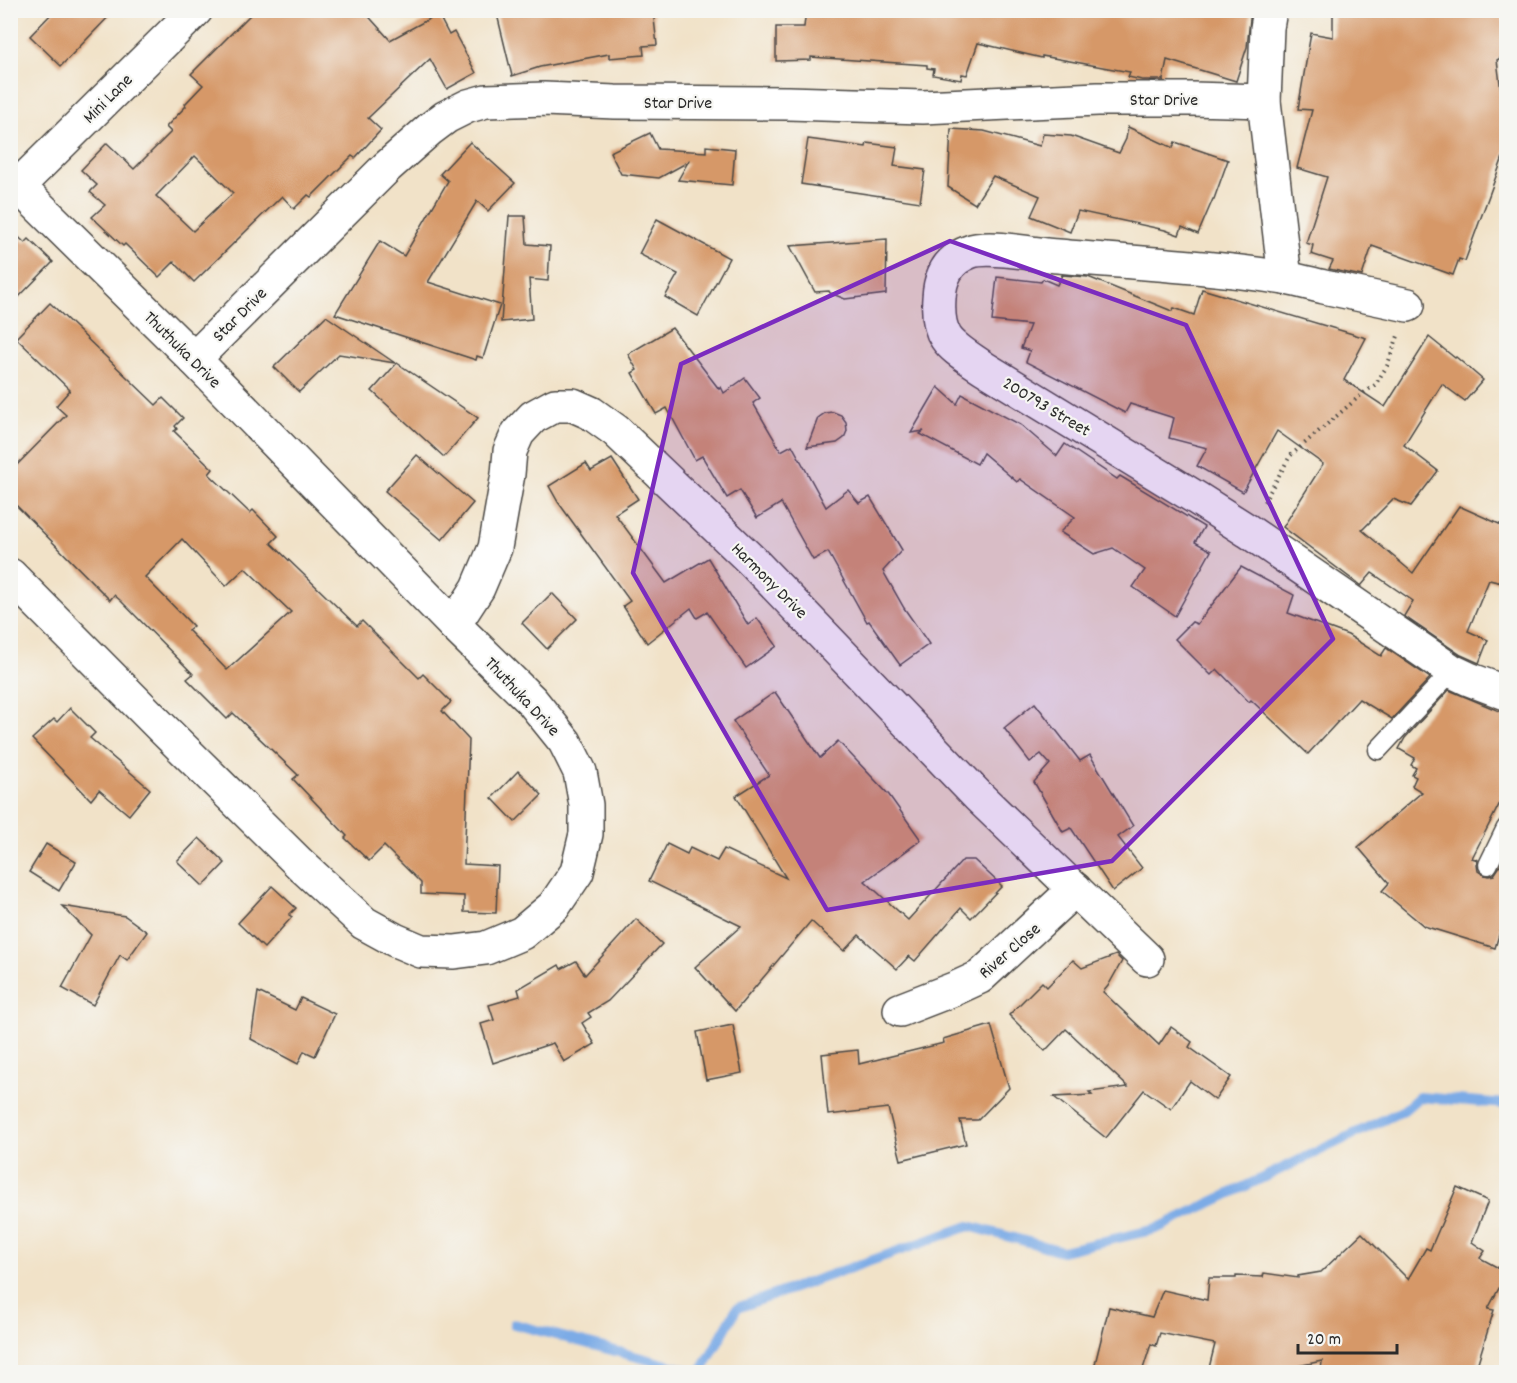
<svg xmlns="http://www.w3.org/2000/svg" width="1517" height="1383" viewBox="0 0 1517 1383" font-family="Dekko,sans-serif">
<rect width="100%" height="100%" fill="#f6f6f2"/>
<filter id="ink" filterUnits="userSpaceOnUse"><feTurbulence type="fractalNoise" baseFrequency=".0167" numOctaves="2"/><feDisplacementMap in="SourceGraphic" scale="12" xChannelSelector="R" yChannelSelector="G"/><feConvolveMatrix kernelMatrix="1 2 1 2 8 2 1 2 1" color-interpolation-filters="sRGB"/></filter>
<filter id="wash" filterUnits="userSpaceOnUse"><feTurbulence type="fractalNoise" baseFrequency=".008" numOctaves="4" result="noise"/><feDisplacementMap in="SourceGraphic" scale="24" xChannelSelector="R" yChannelSelector="G"/><feGaussianBlur stdDeviation="1.35" result="paint"/><feColorMatrix in="noise" values="0 0 0 0 0 0 0 0 0 0 0 0 0 0 0 0 0 1.4 0 .05"/><feComposite in="paint" operator="in"/></filter>
<g filter="url(#wash)">
<rect width="100%" height="100%" fill="#f1e2c8"/>
<g fill="none" stroke-linecap="round" stroke-linejoin="round">
<!-- stream -->
<g stroke="#7cabe6" stroke-width="10">
<path d="M514 1324 694 1372"/>
<path d="M701 1372 737 1308 969 1226 1062 1251 1156 1229 1404 1110 1419 1097 1506 1104"/>
</g>
</g>
<g id="blocks">
<!-- building -->
<g fill="#d69868" fill-rule="evenodd">
<path d="M55 10H115L61 66 30 36Z"/>
<path d="M255 10H363L390 40 438 14 449 35 454 32 476 73 447 89 430 59 368 118 381 130 355 158 352 156 311 197 308 195 294 209 282 196 194 282 174 262 159 277 125 244 123 246 92 217 105 205 90 192 97 185 81 170 107 143 134 169 171 132 166 127 186 106 185 104 203 85 191 74ZM195 156 233 193 193 231 156 196Z"/>
<path d="M496 10H653L657 45 643 46 644 55 609 58V54L540 67 512 76Z"/>
<path d="M806 10H1251L1247 47 1236 81 1167 60 1163 80H1142L1128 77 1130 72 1042 56V58L978 43 967 75 962 74 961 80 933 75 934 69 927 68V65L811 57V60L776 61V27H804Z"/>
<path d="M1333 10H1499L1506 26V55L1497 60 1506 130V149L1465 261 1459 259 1453 275 1372 246 1362 276 1329 269 1333 261 1311 254 1313 245 1306 243 1327 177 1297 168 1312 110 1298 109 1311 33 1333 37Z"/>
<path d="M1128 127 1173 148 1175 142 1228 160 1214 199H1213L1198 234 1182 227 1179 235 1165 230 1078 211 1070 232 1031 216 1040 196 993 176 975 204 948 187 951 129 984 131 1040 146 1043 134 1071 136 1119 153 1126 139Z"/>
<path d="M650 133 658 149 706 152V146L735 149 732 185 678 180 688 162 659 178 621 174 610 152Z"/>
<path d="M808 139 866 147 867 143 897 147 894 166 925 170 920 202 801 184Z"/>
<path d="M470 142 515 183 488 211 477 201 428 282 500 305 483 358 477 356 476 360 335 314 380 241 404 256 448 181 440 174Z"/>
<path d="M509 216H525L527 244 550 246 548 281 529 279 532 319 501 322Z"/>
<path d="M657 219 729 258 698 316 665 297 678 274 639 254Z"/>
<path d="M10 229 25 243 29 239 53 262 10 306Z"/>
<path d="M887 239 886 294 845 299 830 293 829 291 815 292 790 246Z"/>
<path d="M1062 275 1088 277 1172 311 1174 308 1194 315 1202 289 1366 338 1344 380 1385 407 1429 337 1455 358 1456 357 1483 380 1465 401 1442 384 1404 445 1438 471 1411 506 1393 499 1362 530 1413 573 1459 506 1506 527V584L1489 580 1468 631 1488 640 1479 663 1461 655 1404 616 1413 601 1372 573 1361 586 1283 527 1323 464 1277 431 1243 492 1197 466 1207 448 1169 438 1174 418 1130 404 1125 413 1026 362 1030 351 1021 348 1030 325 992 321 997 277 1041 282 1043 279 1057 285Z"/>
<path d="M50 303 156 405 163 398 183 418 175 426 177 429 174 431 213 469 209 474 250 513 253 510 278 536 271 543 357 626 362 621 419 678 423 674 451 702 442 711 469 740 464 864 498 866 496 913 464 912V896L421 894V883L384 846 369 861 345 838 347 836 293 779 298 775 233 713 227 719 187 679 193 674 121 601 114 595 110 600 10 499V472L66 415 56 406 70 390 16 338ZM182 539 226 586 245 568 291 612 227 670 188 630 193 626 145 577Z"/>
<path d="M326 316 395 363 339 354 299 392 274 367Z"/>
<path d="M672 328 719 389 721 387 724 393 745 378 760 398 753 403 781 451 792 445 826 507 848 490 859 503 870 497 902 550 883 571 904 608 929 644 900 665 869 621 867 622 828 552 813 560 781 503 757 518 740 490 727 498 702 456 695 460 667 408 656 414 632 373 637 370 628 354Z"/>
<path d="M397 363 478 418 444 457 372 391Z"/>
<path d="M938 387 957 404 962 394 1021 425 1057 456 1065 444 1117 479 1120 476 1204 527 1195 542 1211 551 1175 616 1133 587 1145 570 1113 548 1094 554 1060 532 1075 517 1020 479 1017 482 983 453 977 464 920 434 924 431 911 433Z"/>
<path d="M833 412 841 415 846 422 847 431 844 438 837 443 807 447 818 418 825 413Z"/>
<path d="M417 455 473 503 442 540 385 491Z"/>
<path d="M612 459 638 499 615 514 666 583 708 558 748 625 757 618 777 646 746 668 707 612 697 618 691 608 647 643 623 606 630 601 558 502 549 486 586 463 591 471Z"/>
<path d="M1241 567 1294 595 1288 613 1348 635 1381 656 1386 648 1430 678 1392 719 1359 699 1308 754 1251 700 1249 702 1217 669 1211 675 1175 639 1192 622 1197 624Z"/>
<path d="M552 593 577 619 547 649 522 623Z"/>
<path d="M1449 690 1499 711H1506V791L1472 858 1478 860 1477 865 1478 871 1484 875 1489 876 1494 875 1500 866 1506 869V912L1495 948 1424 926 1382 891 1389 883 1358 847 1422 792 1412 786 1416 777 1412 775 1416 768 1411 765 1415 758 1399 749 1405 738Z"/>
<path d="M775 692 820 758 838 741 889 795 921 840 865 881 908 920 963 860H974L1002 886 971 918 961 908 915 961 909 956 897 969 859 935 844 951 811 921 735 1011 695 967 741 926 649 881 667 844 687 854 690 848 717 861 724 849 786 878 736 796 769 775 733 721Z"/>
<path d="M1035 703 1080 761 1090 755 1133 826 1118 837 1142 868 1113 891 1071 828 1063 832 1034 782 1050 764 1041 754 1030 762 1004 728Z"/>
<path d="M70 708 95 733 90 738 150 789 129 815 99 790 91 800 32 739 54 719 57 722Z"/>
<path d="M518 771 542 795 515 822 492 798Z"/>
<path d="M199 838 225 863 203 886 177 861Z"/>
<path d="M46 844 76 862 59 891 29 872Z"/>
<path d="M272 886 296 908 289 915 292 917 264 948 238 923Z"/>
<path d="M62 906 125 916 147 932 127 960 120 955 93 1005 62 988 91 935Z"/>
<path d="M636 919 662 944 608 1001 588 1013 591 1017 582 1023 595 1044 564 1062 553 1043 493 1063 481 1024 494 1020 489 1005 520 996 518 989 559 965 561 969 576 961 585 975Z"/>
<path d="M1116 955 1122 961 1108 986 1103 992 1159 1045 1171 1027 1192 1042 1189 1047 1231 1077 1215 1100 1190 1081 1171 1109 1144 1090 1106 1138 1054 1097 1092 1095 1089 1092 1128 1087 1066 1029 1045 1051 1009 1015 1042 982 1047 987 1073 960 1082 968Z"/>
<path d="M258 992 295 1010 301 998 335 1014 315 1056 304 1051 298 1064 251 1039Z"/>
<path d="M733 1025 742 1073 706 1080 697 1032Z"/>
<path d="M991 1025 1009 1088 978 1120H960L966 1144 901 1160 888 1108 828 1115 822 1054 858 1050 859 1064 944 1043 943 1039Z"/>
<path d="M1457 1187 1488 1201 1472 1242 1485 1251 1480 1258 1506 1272V1275L1488 1309 1494 1310 1475 1372H1321L1322 1361 1269 1372H1208L1215 1344 1160 1333 1156 1346 1151 1344 1142 1372H1093L1109 1307 1152 1317 1163 1290 1207 1300 1209 1278H1236V1276L1263 1277 1264 1273 1298 1278V1276L1321 1272 1362 1233 1408 1279 1426 1248 1430 1250Z"/>
</g>
</g>
</g>
<g filter="url(#ink)">
<use href="#blocks" fill-opacity="0" stroke="#494643" stroke-width="1.5"/>
<g fill="none" stroke-linecap="round" stroke-linejoin="round">
<!-- lane casing -->
<g stroke="#494643" stroke-width="21">
<g id="lane">
<path d="M1378 750 1452 671"/>
<path d="M1488 865 1506 828"/>
</g>
</g>
<!-- street casing -->
<g stroke="#494643" stroke-width="36">
<g id="street">
<path d="M1270 10 1267 28 1264 101 1285 278"/>
<path d="M10 178 194 359 454 625 532 701 565 742 580 772 586 805V834L577 872 554 906 522 933 486 948 454 952 421 951 395 940 364 923 301 865 162 728 10 575"/>
<path d="M18 186 196 10"/>
<path d="M1408 305C1380 299 1352 293 1324 287 1311 284 1298 280 1284 278 1209 266 1134 263 1058 256 1035 255 989 244 969 252 948 260 940 277 939 298 936 341 952 346 984 368L1198 499 1248 531 1452 671 1469 679 1506 693"/>
<path d="M194 359 387 167 430 129 446 117 468 106 486 101 544 99 615 102 788 103 923 107 1098 99H1192L1264 101"/>
<path d="M454 625 478 588 495 548 508 474 510 451 518 433 533 417 555 405H573L591 413 616 431 751 560 978 796 1147 959"/>
<path d="M900 1010 954 989 980 977 1075 889"/>
</g>
</g>
<!-- path -->
<path stroke="#494643" stroke-width="4" stroke-dasharray="1.5 4.5" stroke-linecap="butt" d="M1264 502 1290 456 1361 395 1375 385 1387 366 1398 336"/>
<!-- lane -->
<use href="#lane" stroke="#fff" stroke-width="18"/>
<!-- street -->
<use href="#street" stroke="#fff" stroke-width="33"/>
</g>
</g>
<!-- marked area -->
<path fill="#7b2cbf" fill-opacity="0.2" stroke="#7b2cbf" stroke-width="4.5" stroke-linejoin="round" d="M950 241 1186 325 1333 639 1112 861 827 910 633 573 681 364Z"/>
<g text-anchor="middle" stroke-width="4.5" stroke-linejoin="round" paint-order="stroke">
<!-- street labels -->
<g font-size="18" fill="#2b2b2b" stroke="#f6f6f2">
<text transform="translate(107 98) rotate(-45)" y="6">Mini Lane</text>
<text x="1164" y="105">Star Drive</text>
<text x="678" y="108">Star Drive</text>
<text transform="translate(239 314) rotate(-45)" y="6">Star Drive</text>
<text transform="translate(183 349) rotate(45)" y="6">Thuthuka Drive</text>
<text transform="translate(1047 406) rotate(31)" y="6">200793 Street</text>
<text transform="translate(770 580) rotate(45)" y="6">Harmony Drive</text>
<text transform="translate(523 696) rotate(47)" y="6">Thuthuka Drive</text>
<text transform="translate(1009 950) rotate(-41)" y="6">River Close</text>
</g>
</g>
<!-- margin -->
<rect width="1517" height="1383" fill="none" stroke="#f6f6f2" stroke-width="36"/>
<!-- scale -->
<path d="M1298 1344v9h99v-9" fill="none" stroke="#2b2b2b" stroke-width="3"/>
<text x="1307" y="1344" font-size="18" fill="#2b2b2b" stroke="#f6f6f2" stroke-width="4.5" paint-order="stroke">20 m</text>
</svg>
